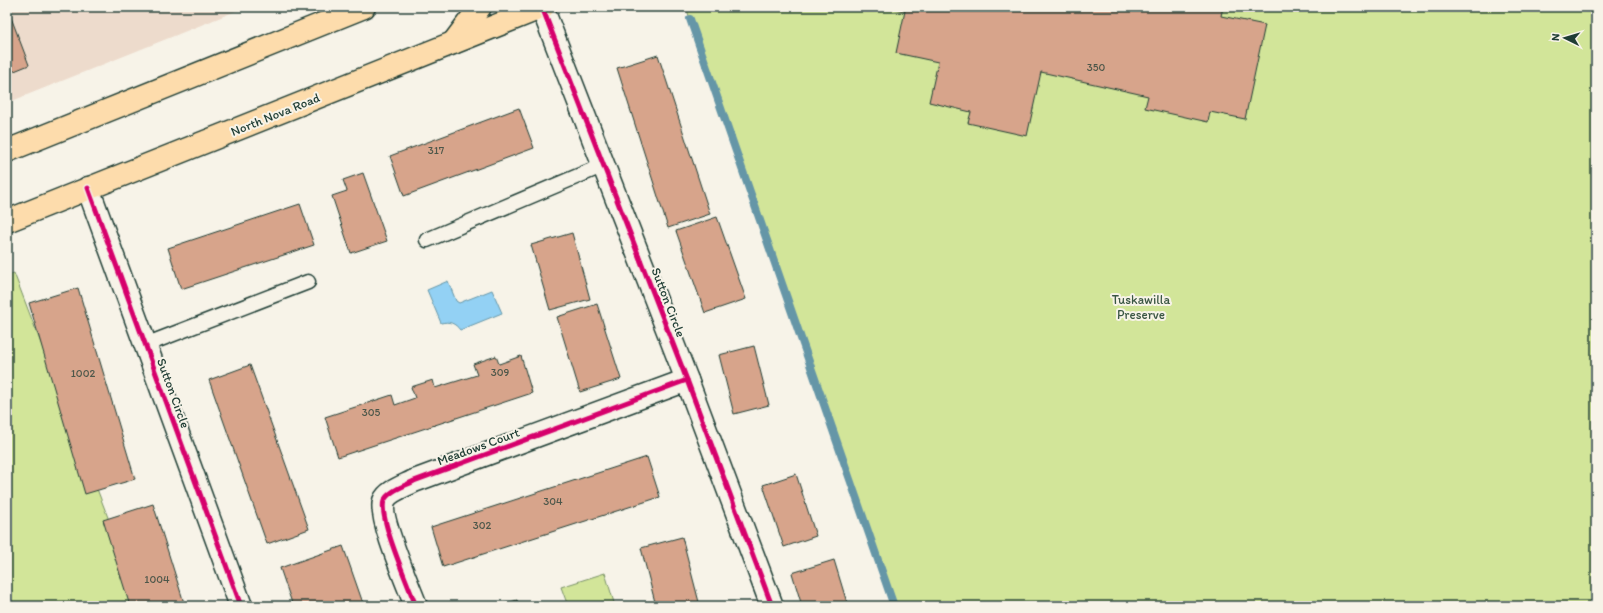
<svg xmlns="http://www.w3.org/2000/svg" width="1603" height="613" viewBox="0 0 1603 613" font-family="Itim,sans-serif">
<rect width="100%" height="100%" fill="#f7f3e8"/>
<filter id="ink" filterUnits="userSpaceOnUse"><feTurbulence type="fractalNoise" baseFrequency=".025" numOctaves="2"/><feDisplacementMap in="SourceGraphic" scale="8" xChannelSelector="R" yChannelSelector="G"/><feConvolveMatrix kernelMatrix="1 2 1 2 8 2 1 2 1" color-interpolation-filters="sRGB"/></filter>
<g filter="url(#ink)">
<!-- built -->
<path fill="#eddbcc" d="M7 7H246L7 103Z"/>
<!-- green -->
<g fill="#d2e599" stroke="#789166">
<path d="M686 7H1596V606H894Z"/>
<path d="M14 273 142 606H7V276Z"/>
<path d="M605 573 615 606H568L561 587Z"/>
</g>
<!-- water -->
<path fill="#93d1f4" stroke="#6596a7" d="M448 281 456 301 459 303 492 290 502 313 460 330C455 323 449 321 441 323L427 290Z"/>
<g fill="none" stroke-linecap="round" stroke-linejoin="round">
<!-- stream -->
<path stroke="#6596a7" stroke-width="8" d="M690 19 894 606"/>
</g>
<!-- building -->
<g fill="#d7a48b" stroke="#1f3d34">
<path d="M7 7 29 65 7 74Z"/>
<path d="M894 7H1223L1221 16 1265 25 1245 119 1210 112 1208 122 1145 108 1148 96 1041 72 1027 136 968 123 971 112 929 102 938 62 896 53 905 11 894 9Z"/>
<path d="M658 55 710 214 668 228 617 68Z"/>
<path d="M519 108 534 148 404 196 390 156Z"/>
<path d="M363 173 387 241 351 253 332 196 347 191 343 180Z"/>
<path d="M300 204 314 245 181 289 168 248Z"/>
<path d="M717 217 746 299 705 313 676 231Z"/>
<path d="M572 233 590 299 550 310 531 245Z"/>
<path d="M78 288 135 479 85 494 29 303Z"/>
<path d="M597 304 621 379 580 392 557 317Z"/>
<path d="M754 346 769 405 734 414 719 355Z"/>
<path d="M496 356 499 364 521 356 532 393 338 457 325 417 392 395 395 405 415 398 411 387 433 380 435 388 477 375 473 364Z"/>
<path d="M250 365 309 529 267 544 209 380Z"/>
<path d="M647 457 660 497 443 567 431 527Z"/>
<path d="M796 474 816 536 784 547 763 485Z"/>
<path d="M153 504 185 606H130L103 520Z"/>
<path d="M682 537 700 606H656L641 548Z"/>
<path d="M343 546 364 606H293L280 568Z"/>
<path d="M834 560 848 606H802L792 573Z"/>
<path d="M517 600 519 606H497Z"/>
</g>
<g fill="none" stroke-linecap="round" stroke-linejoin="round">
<!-- lane casing -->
<g stroke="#1f3d34" stroke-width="17">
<g id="lane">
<path d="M427 240 604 165"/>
<path d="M145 345 308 282"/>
</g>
</g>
<!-- street casing -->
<g stroke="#1f3d34" stroke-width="25">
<g id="street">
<path d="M542 7 687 380 772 606"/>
<path d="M88 188 241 606"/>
<path d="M416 606C409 587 378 517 384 501 388 491 405 486 414 481L687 380"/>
</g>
</g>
<!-- primary casing -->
<g stroke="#1f3d34" stroke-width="25">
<g id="primary">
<path d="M453 43 480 7"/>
<path d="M7 151 364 7"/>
<path d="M7 221 543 7"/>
</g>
</g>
<!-- lane -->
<use href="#lane" stroke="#f7f3e8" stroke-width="14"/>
<!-- street -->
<use href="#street" stroke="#f7f3e8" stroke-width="22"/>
<!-- primary -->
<use href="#primary" stroke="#fddcac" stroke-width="22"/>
<!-- cycleway casing -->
<g stroke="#f7f3e8" stroke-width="8">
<g id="cycleway">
<path d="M542 7 687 380 772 606"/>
<path d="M88 188 241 606"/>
<path d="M416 606C409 587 378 517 384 501 388 491 405 486 414 481L687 380"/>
</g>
</g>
<!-- cycleway -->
<use href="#cycleway" stroke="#d6006c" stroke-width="5"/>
</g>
</g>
<g text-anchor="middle" stroke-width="4" stroke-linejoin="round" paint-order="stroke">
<!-- number labels -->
<g font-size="11" fill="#4d574a">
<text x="1096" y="71">350</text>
<text x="436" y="154">317</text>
<text x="500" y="376">309</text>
<text x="83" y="377">1002</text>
<text x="371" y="416">305</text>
<text x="553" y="505">304</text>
<text x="482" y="529">302</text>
<text x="157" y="583">1004</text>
</g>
<!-- street labels -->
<g font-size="13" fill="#1f3d34" stroke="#f7f3e8">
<text transform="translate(275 114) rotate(-22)" y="5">North Nova Road</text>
<text transform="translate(669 302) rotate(69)" y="5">Sutton Circle</text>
<text transform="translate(174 393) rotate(70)" y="5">Sutton Circle</text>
<text transform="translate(478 446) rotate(-20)" y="5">Meadows Court</text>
</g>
<!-- park labels -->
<g font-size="13" fill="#3a5643" stroke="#f7f3e8">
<text x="1141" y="304">Tuskawilla<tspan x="1141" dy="15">Preserve</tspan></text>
</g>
</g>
<!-- margin -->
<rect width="1603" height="613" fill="none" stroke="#f7f3e8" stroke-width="24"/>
<rect x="12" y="12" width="1579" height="589" fill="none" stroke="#1f3d34" stroke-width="1.5" filter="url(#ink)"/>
<!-- north arrow -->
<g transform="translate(1565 38) rotate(275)" stroke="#f7f3e8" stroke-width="3" paint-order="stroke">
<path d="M0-3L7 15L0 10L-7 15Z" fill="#1f3d34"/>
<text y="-6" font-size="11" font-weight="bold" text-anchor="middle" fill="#1f3d34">N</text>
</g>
</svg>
